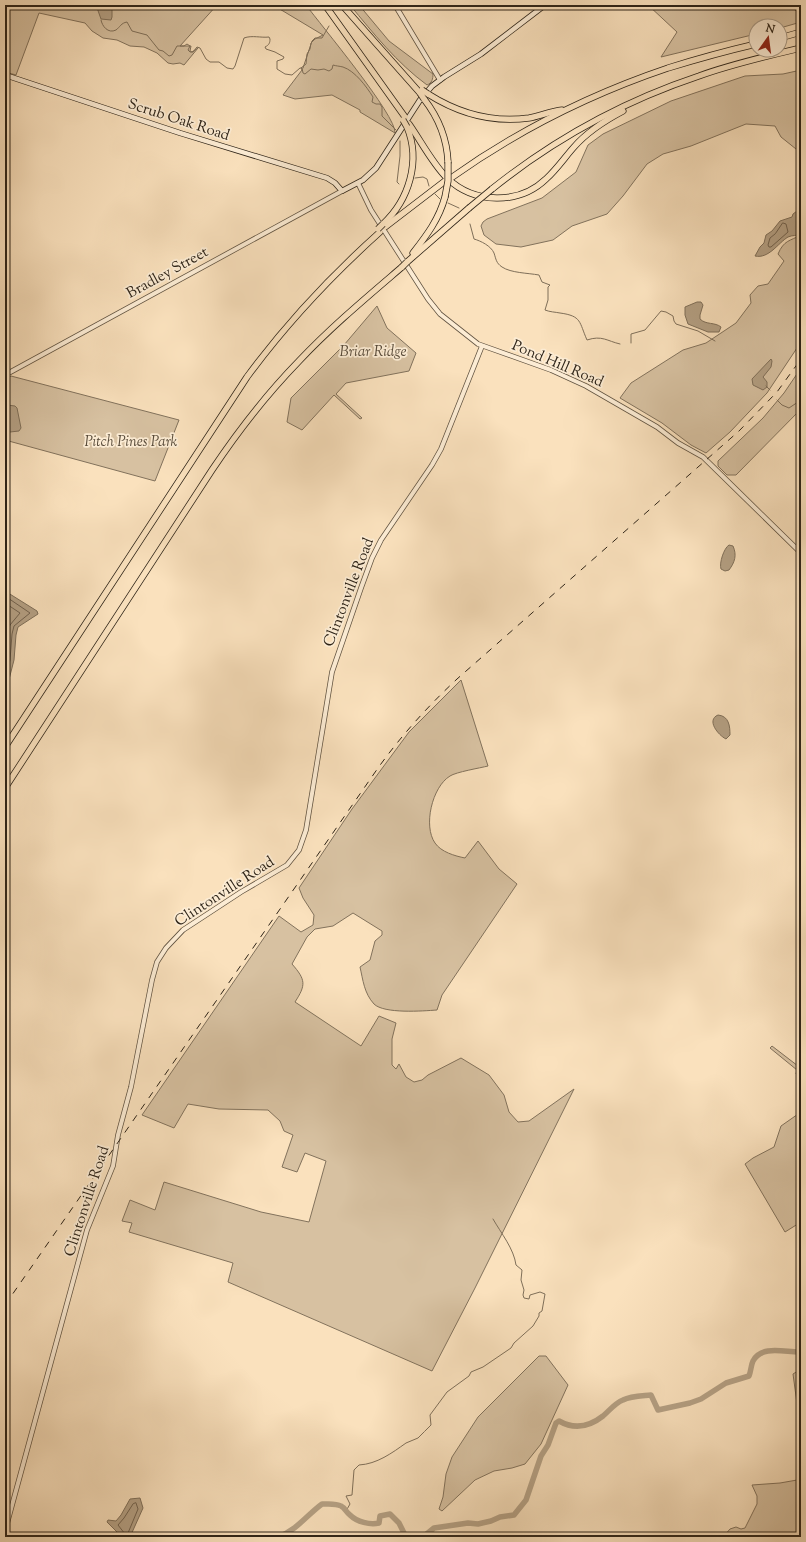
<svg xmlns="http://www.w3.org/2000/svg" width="806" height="1542" viewBox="0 0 806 1542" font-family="'Sorts Mill Goudy',serif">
<rect width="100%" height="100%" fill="#fae1bd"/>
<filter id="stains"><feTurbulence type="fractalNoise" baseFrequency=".005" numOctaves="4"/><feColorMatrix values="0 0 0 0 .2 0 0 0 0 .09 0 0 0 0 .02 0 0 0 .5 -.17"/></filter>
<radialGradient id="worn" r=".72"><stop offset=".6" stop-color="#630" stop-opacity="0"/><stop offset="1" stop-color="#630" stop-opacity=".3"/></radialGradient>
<!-- green -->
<g fill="#d7c1a1" stroke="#82725c">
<path d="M5 5H217L180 46H191L190 51 192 52 198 48 184 65 180 63 173 64 168 63 157 53 144 47 130 46 117 40 103 38 92 31 85 23 39 13 16 75 5 72Z"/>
<path d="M273 5H306C320 24 397 116 395 133L360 112V110L332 95 295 99 283 95 302 70 301 68 306 64 307 54 310 49 311 43 315 39 323 35Z"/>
<path d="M350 5H359L389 41 433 74C433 79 432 83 427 85 397 63 373 33 350 5Z"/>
<path d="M648 5H789L801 15V22L780 28V26H756V34L661 57 677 32Z"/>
<path d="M801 70V153L781 137 775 126 746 124 691 146 663 154 647 164 623 196 607 214 572 226 553 240 521 247 496 244 484 235 481 226 483 222 487 219 542 198 576 172 588 145 603 134 671 101 745 76 783 74Z"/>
<path d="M801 235V342L767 393 730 432 706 453 691 445 662 423 620 398 631 383 683 350 706 343 736 323 751 303 750 295 758 286 768 284 784 261 778 254C784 240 790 241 801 235Z"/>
<path d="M377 306 387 328 416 353 409 371 346 383 336 394 362 418 360 419 334 395 302 430 287 422 291 398 344 345Z"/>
<path d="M801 368V409L736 475H727L718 466V461L763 418 784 393Z"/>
<path d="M11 376 179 420 155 481 5 440V380Z"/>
<path d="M461 680 488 766C480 768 456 772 450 776 432 787 423 826 435 843 441 852 455 856 465 858L478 841 499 869 517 884 442 995 437 1010C423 1011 384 1014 374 1004 364 993 363 980 360 967L370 960 375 941 382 935V931L353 913 333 926 315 929 307 937 292 964C306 980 306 985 295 1002L361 1046 379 1016 396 1023 392 1039V1065L396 1069 399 1064 406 1077 414 1082 422 1080 428 1075 461 1058 489 1075 504 1095 509 1112 518 1122 529 1121 574 1089 475 1288 432 1371 228 1282 233 1263 129 1232 132 1223 122 1221 130 1200 155 1210 164 1182 261 1212 309 1222 326 1161 305 1153 297 1172 282 1167 293 1135 284 1131 280 1121 268 1110 219 1109 188 1104 174 1128 142 1115 279 916 301 932 313 925 314 915 303 898 299 888 352 809 409 732Z"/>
<path d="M772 1046 798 1066 801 1058V1076L796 1074 797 1070 770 1048Z"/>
<path d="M801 1112V1222L785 1232 745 1164 753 1158 774 1147 781 1126Z"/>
<path d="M539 1356H546L568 1385 541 1444 525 1464 512 1468 494 1471 475 1480 442 1511 439 1509 443 1497 446 1474 452 1457 478 1417Z"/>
<path d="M801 1369V1537H723L730 1529 736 1527 741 1529 745 1528 757 1504V1496L752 1485 780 1483 797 1480 799 1436 798 1411 793 1374Z"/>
</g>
<!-- water -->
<g fill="#b5a185" stroke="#7f6f59">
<path d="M96 5H112V17L111 20 101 19Z"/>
<path d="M801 208V234C797 236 792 235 788 237 778 243 769 259 755 256L760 247 764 243 766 235 772 231 780 221 792 217 793 214Z"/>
<path d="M697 302H701L703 305 700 315V319C706 325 715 322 721 327L719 332H708L688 324 685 315V307Z"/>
<path d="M771 359 772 361 771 367 763 377 767 382V387L763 390 753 385 752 379Z"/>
<path d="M7 405 15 406 17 408 21 428 19 431 10 432 5 431V406Z"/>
<path d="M729 545 733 546C737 555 735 562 729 570L725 571 721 569C719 563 724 548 729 545Z"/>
<path d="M5 591 37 611 38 614 18 627 16 635 14 660 5 695Z"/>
<path d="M718 715C729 716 730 726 730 735L726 739C718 735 706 720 718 715Z"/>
<path d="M140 1498 143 1508 130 1537H122L107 1522 108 1520 116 1521 121 1515 130 1499Z"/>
</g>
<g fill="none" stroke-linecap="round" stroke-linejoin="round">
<!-- shore -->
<g stroke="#72624e" stroke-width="1">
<path d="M783 223 786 224 788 232 771 247H769L768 245 770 238 775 234Z"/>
<path d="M5 596 30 613 14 626 12 634 10 660 5 680"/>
<path d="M5 603 20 613 10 625 7 634 5 660"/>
<path d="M136 1503 138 1509 128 1533 125 1534 118 1525 124 1518 133 1504Z"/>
</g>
<!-- stream -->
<g stroke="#7f6f59" stroke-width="1">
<path d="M101 20C102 26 108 34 116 30 120 27 121 23 127 22L132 31 147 35 159 50 163 51 169 56 172 55 177 46H184L187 44 190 46 188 50 190 52H193L197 47 200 48 206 59 210 62H219L227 68 233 69 235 66 244 38C252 35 261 38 269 37L270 39C270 43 269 45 265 47L266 49 275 52 284 57 283 59 277 61V69L285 74 292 75 300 68H302L303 73 305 74 311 69 318 70 324 69 329 71 332 69 333 65C336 66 339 66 343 67 355 71 366 86 373 97L372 102 376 104H380L382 107V116L396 130"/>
<path d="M303 68 312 41 315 38H322L329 26"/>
<path d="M415 178 423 177 427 179 429 186"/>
<path d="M399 184 397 182 400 156V141"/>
<path d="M435 194 440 199"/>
<path d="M448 203 459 208"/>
<path d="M470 224 474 239C481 241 491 246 494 253 496 259 496 263 502 267 511 273 528 273 539 275L542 282 550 285 548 287V300L545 310C550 312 555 312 560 313 582 316 579 322 587 340 602 335 607 341 620 344"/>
<path d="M631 343V334L645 330 661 311 666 312 673 316 674 321 676 324 698 331 715 341"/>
<path d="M766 386 770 390"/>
<path d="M777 400 782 405 789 408 801 400"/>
<path d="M346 1511 350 1504 346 1496 352 1495 354 1470 359 1465C377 1464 392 1453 406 1443 410 1441 414 1440 418 1438 422 1434 427 1429 431 1425L430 1415 447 1392 469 1376 471 1372 483 1367 511 1348 514 1343 533 1326 539 1316V1313L542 1311 545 1294 540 1292 530 1295 529 1299 524 1298 523 1295 524 1290 521 1280 522 1270 516 1265C514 1249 501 1233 493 1219"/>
</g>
<!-- river -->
<g stroke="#b5a185" stroke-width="5.5">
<path d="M278 1537C297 1530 307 1515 322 1504 328 1504 336 1503 341 1506 345 1508 346 1512 350 1515 357 1522 370 1525 379 1523L380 1516 390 1514 399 1523 406 1537"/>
<path d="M423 1537 434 1528 468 1523 478 1524 491 1521 500 1517 514 1515 526 1500 541 1456 548 1445 556 1423 559 1421C575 1430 589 1427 603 1416 609 1411 615 1403 623 1400 631 1396 642 1396 651 1395L658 1410 690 1403 701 1399 726 1383 749 1376C751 1371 751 1365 753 1361 762 1344 787 1353 801 1352"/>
</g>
<!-- tertiary casing -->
<g stroke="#615341" stroke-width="5.5">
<g id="tertiary">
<path d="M395 5 440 80"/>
<path d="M358 183 371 210 428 299 440 314 478 344 551 370 586 386 657 427 678 443 703 457 801 553"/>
<path d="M5 375 342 191"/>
<path d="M5 1531 87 1230 113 1166 118 1135 131 1087 152 980 157 962 166 948 183 930 241 892 287 865 299 850 306 830 332 672 361 588 372 558 381 540 432 465 441 449 482 346"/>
</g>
</g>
<!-- secondary casing -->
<g stroke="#2e2418" stroke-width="6">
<path id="secondary" d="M5 75 180 133 327 178 335 183 342 191 363 180 376 168 420 100 432 86 444 77 481 54 545 5"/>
</g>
<!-- motorway casing -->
<g stroke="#2e2418" stroke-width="7">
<g id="motorway">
<path d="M325 5 405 117"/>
<path d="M342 5 420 93"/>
<path d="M780 38 801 32"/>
<path d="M428 94C458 113 493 123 529 118 540 116 551 111 562 110"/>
<path d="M424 99C438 117 447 139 448 162"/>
<path d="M409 124C421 141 432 163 447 178 474 204 519 205 546 179 557 169 565 157 574 147 588 131 604 121 623 111"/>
<path d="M451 178C517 131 591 94 668 68 697 59 726 51 756 44"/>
<path d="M492 189C553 140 624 101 699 76 732 64 767 56 801 48"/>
<path d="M383 224C409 200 421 161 407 127"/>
<path d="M385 227 445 181"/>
<path d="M413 253C427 235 439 219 445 197"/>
<path d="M407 262 469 208"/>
<path d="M5 747 247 377C286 324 331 276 380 232"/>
<path d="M5 788 212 470C238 431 266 395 299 361 331 327 367 297 402 267"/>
</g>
</g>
<!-- tertiary -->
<use href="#tertiary" stroke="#fcecd4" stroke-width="4"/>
<!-- secondary -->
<use href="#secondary" stroke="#fcecd4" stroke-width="4.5"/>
<!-- motorway -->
<use href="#motorway" stroke="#fae1bd" stroke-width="5.5"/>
<!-- rail -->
<path stroke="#2e2418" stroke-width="1" stroke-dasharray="7 7" stroke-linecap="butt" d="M5 1305 378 768C401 736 427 707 457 679L739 431 777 392 801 359"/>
<!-- motorway-bridge casing -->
<g stroke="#2e2418" stroke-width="7" stroke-linecap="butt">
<g id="motorway-bridge">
<path d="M422 90 428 94"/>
<path d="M420 93 424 99"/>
<path d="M403 120 407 127"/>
<path d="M445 197 448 181V162"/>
<path d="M469 208 492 189"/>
<path d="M378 229 383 224"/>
<path d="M402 267 407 262"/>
</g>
</g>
<!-- motorway-bridge -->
<use href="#motorway-bridge" stroke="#fae1bd" stroke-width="5.5"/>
</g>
<g text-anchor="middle" stroke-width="3.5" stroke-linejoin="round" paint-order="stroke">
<!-- street labels -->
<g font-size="15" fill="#2e2418" stroke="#fcecd4">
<text transform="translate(179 119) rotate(18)" y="5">Scrub Oak Road</text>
<text transform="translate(167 272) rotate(-29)" y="5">Bradley Street</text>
<text transform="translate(558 363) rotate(23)" y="5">Pond Hill Road</text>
<text transform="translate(348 592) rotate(-69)" y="5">Clintonville Road</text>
<text transform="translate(224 891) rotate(-33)" y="5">Clintonville Road</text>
<text transform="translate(86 1201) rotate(-72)" y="5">Clintonville Road</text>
</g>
<!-- park labels -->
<g font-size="15" font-style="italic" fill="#584b3a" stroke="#fcecd4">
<text x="373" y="356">Briar Ridge</text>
<text x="131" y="446">Pitch Pines Park</text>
</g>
</g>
<!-- margin -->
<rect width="806" height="1542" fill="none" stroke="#fae1bd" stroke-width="20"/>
<rect x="6" y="6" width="794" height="1530" fill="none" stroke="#2e2418" stroke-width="2"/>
<rect x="10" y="10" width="786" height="1522" fill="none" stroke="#2e2418"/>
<!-- north arrow -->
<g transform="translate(768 38) rotate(14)"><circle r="19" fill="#fcecd4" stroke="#aa9c89"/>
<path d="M0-3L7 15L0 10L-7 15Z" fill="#8f2418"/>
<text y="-6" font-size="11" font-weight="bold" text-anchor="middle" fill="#2e2418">N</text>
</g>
<rect width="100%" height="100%" filter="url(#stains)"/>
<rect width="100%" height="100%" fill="url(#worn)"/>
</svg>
